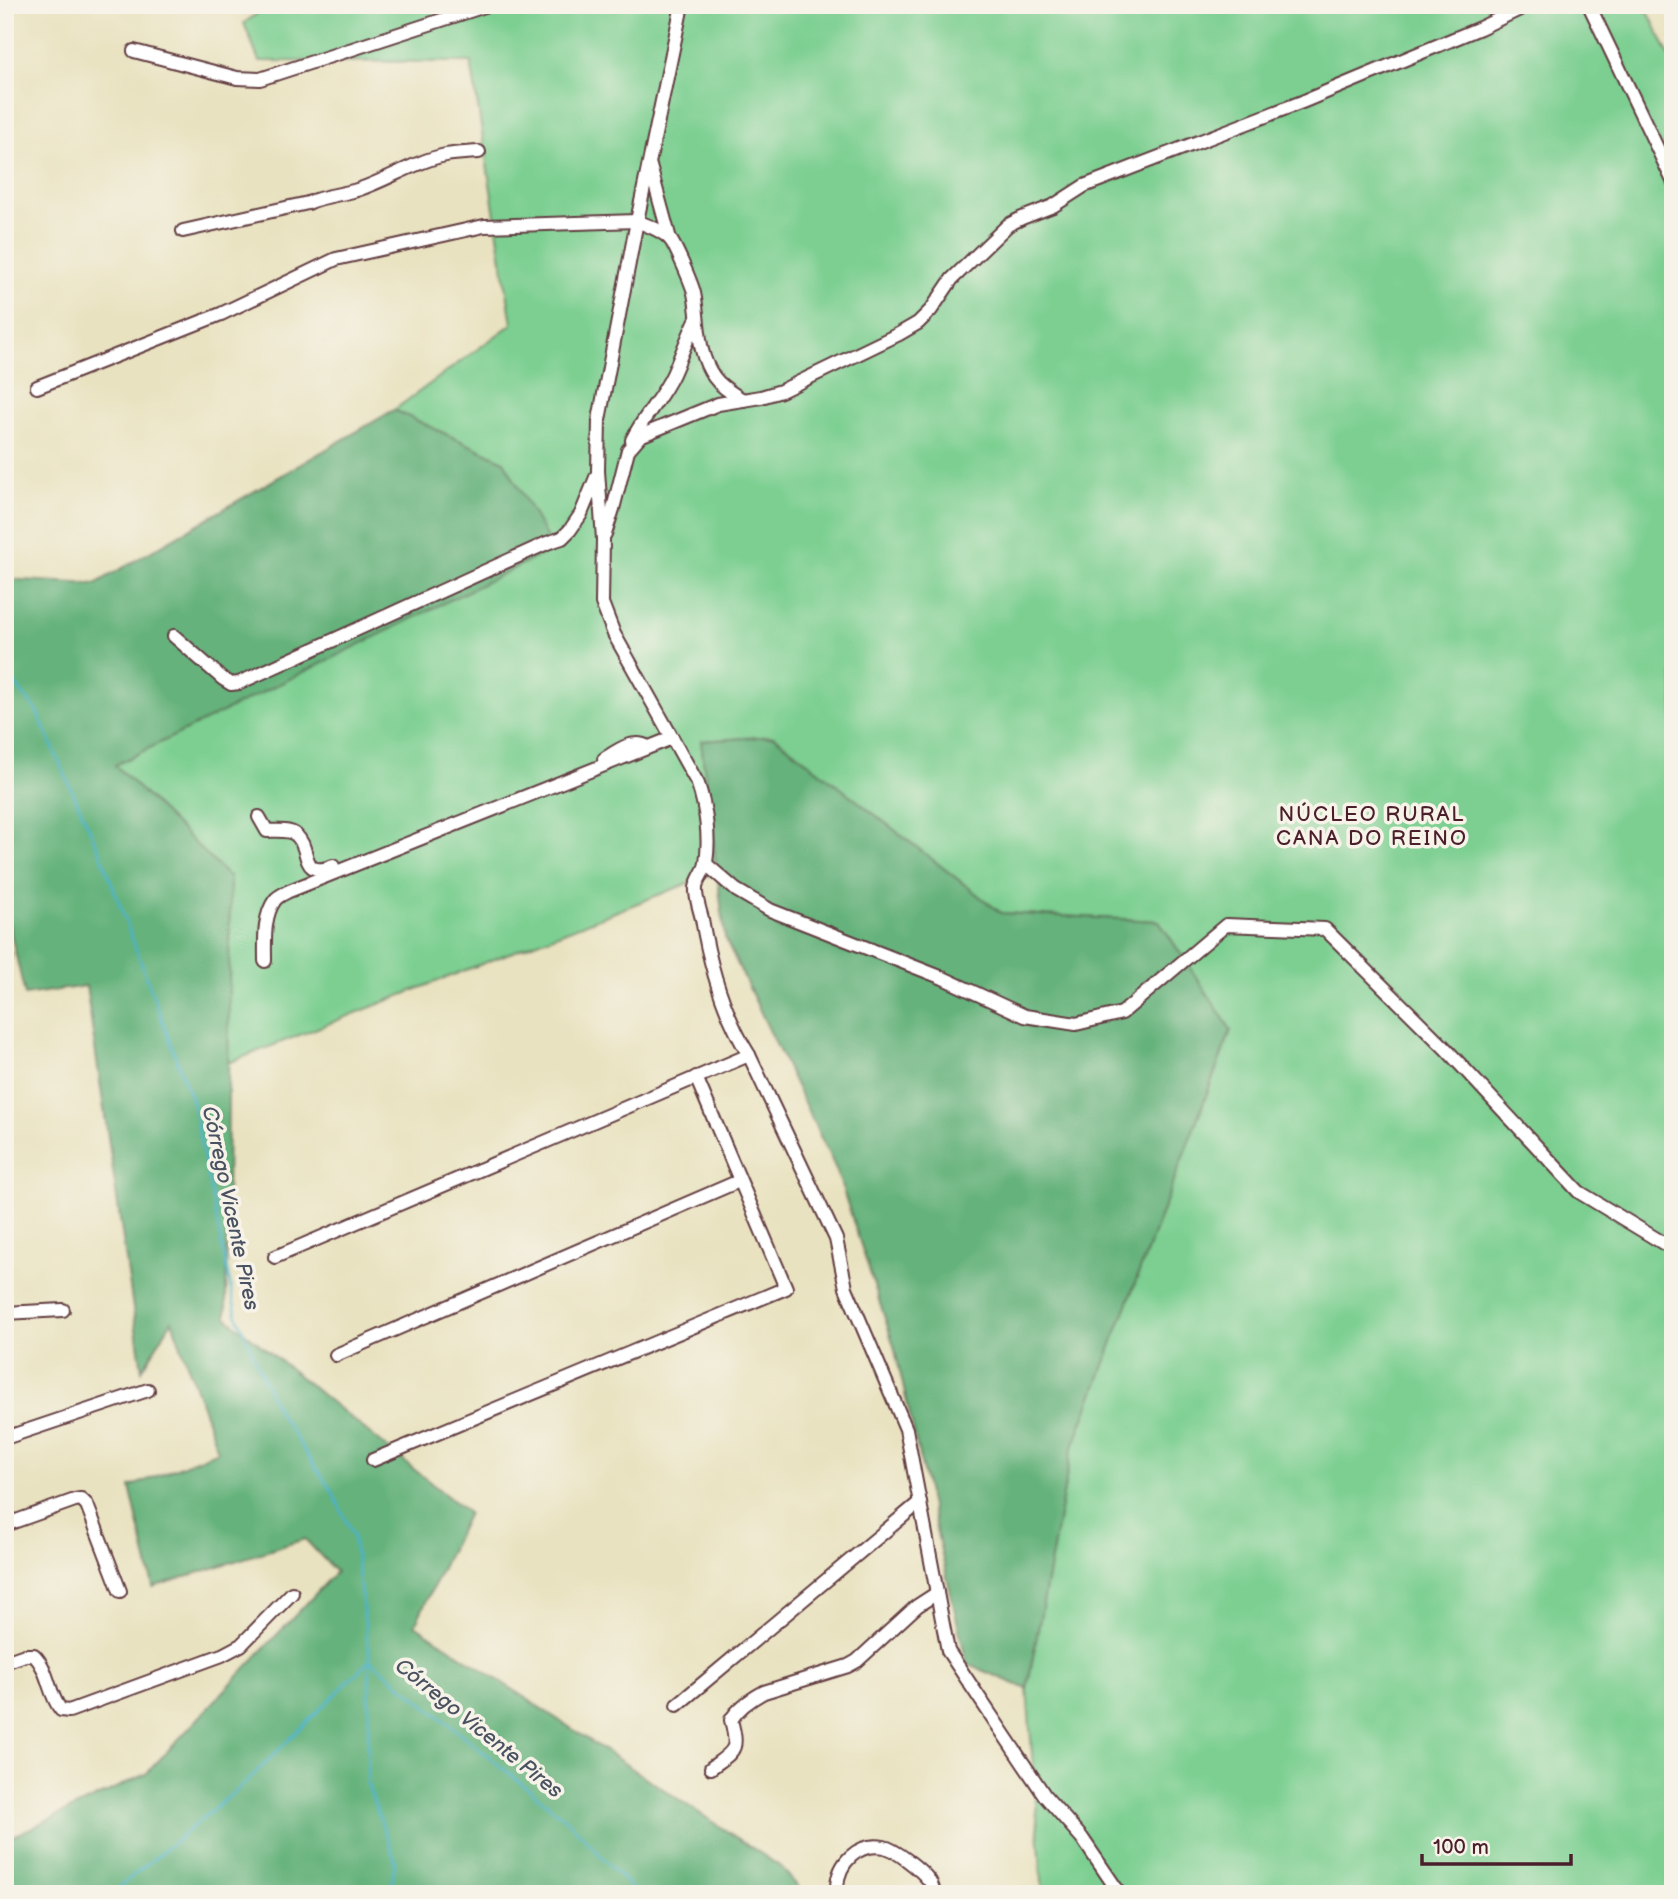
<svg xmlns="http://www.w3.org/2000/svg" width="1678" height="1899" viewBox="0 0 1678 1899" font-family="'Balsamiq Sans',sans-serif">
<rect width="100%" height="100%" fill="#f7f3e8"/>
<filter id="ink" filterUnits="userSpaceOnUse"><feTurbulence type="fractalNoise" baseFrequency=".0143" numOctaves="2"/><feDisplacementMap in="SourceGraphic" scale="14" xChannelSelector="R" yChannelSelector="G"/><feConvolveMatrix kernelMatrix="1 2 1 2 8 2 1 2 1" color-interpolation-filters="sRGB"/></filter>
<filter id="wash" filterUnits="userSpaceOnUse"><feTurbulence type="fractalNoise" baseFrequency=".00686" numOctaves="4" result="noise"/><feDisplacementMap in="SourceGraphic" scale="28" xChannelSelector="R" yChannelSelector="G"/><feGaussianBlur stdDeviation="1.57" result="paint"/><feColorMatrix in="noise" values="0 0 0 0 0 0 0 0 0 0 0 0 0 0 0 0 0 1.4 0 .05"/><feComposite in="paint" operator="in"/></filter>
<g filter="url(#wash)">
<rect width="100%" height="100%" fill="#e9e2c0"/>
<!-- green -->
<path fill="#7ccf91" stroke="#63775e" stroke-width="2" d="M269 5H1645L1673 64V1894H1043L1027 1689 1071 1452 1231 1030 1159 921 1001 913 774 736 701 741 717 872 228 1063 230 878 114 765 552 549 504 461 394 410 512 324 471 62 259 61 244 23Z"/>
<!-- forest -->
<g fill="#65b27b" stroke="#586853" stroke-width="2">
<path d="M394 410 504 461 553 549 115 765 230 878 226 1317 468 1513 415 1625 781 1867 804 1894H200L191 1885 185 1894H5V1840L146 1774 336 1572 305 1539 153 1587 130 1487 218 1451 172 1321 142 1370 86 986 25 995 5 908V579L95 584Z"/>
<path d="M774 736 1001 913 1159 921 1231 1030 1071 1452 1027 1689 967 1664 894 1346 836 1169 725 938 701 741Z"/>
</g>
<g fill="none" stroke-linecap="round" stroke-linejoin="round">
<!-- stream -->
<g stroke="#4ab2c9" stroke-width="2.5">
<path d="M5 671 36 710 102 857 192 1101 236 1313 277 1410 333 1493 353 1535 370 1660 569 1822 637 1894"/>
<path d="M370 1660 367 1783 395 1860 391 1894"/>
<path d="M111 1894 242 1786 370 1660"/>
</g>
</g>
</g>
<g filter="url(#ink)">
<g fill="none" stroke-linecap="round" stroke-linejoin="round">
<!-- street casing -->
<g stroke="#623c41" stroke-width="16">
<g id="street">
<path d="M682 5 637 221 599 420 598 471 603 539 602 603 614 634 698 784C706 808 710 838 706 863 705 871 697 879 696 888 695 897 700 910 702 919 710 967 723 1013 749 1055L836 1239 846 1288 906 1429 948 1651 1045 1796 1082 1838 1120 1894"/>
<path d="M1589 5 1673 181"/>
<path d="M134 51 237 78 260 79 488 5"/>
<path d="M650 166 670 239"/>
<path d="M183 231 308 203C324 195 343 195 360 189 389 179 416 161 446 155 457 153 468 153 479 152"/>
<path d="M37 387 221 314 336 259 484 226 637 221C648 226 662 230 670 239 676 247 692 284 694 293 700 322 696 352 714 377 721 387 732 393 743 400"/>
<path d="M632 440C643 417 662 398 673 374 681 356 688 336 697 318"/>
<path d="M605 534 613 509 628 450 640 436 718 404 761 397 781 391 899 334 918 323 931 310 952 279 1008 225 1022 218 1053 206 1084 186 1302 102 1480 28 1528 5"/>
<path d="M174 636 223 679 231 684 239 683 547 543 562 538 570 530 581 514 597 475"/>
<path d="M604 759C617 751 633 738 648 747"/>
<path d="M259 817 267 831C275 831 289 829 296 835 312 849 299 879 333 866"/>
<path d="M706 864 736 890 770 910 943 978 1025 1016 1076 1024 1122 1013 1226 925 1325 929 1445 1048 1579 1192 1673 1249"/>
<path d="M5 953 7 958"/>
<path d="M265 961C265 942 263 916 275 900 278 896 285 893 289 891L672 738"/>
<path d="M275 1257 749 1055"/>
<path d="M5 1313 63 1310"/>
<path d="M336 1355 739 1181"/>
<path d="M5 1438 148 1390"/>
<path d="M373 1460 786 1288 696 1077"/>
<path d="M5 1525 75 1500 81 1499 87 1505 120 1591"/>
<path d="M5 1662 25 1655H34C49 1670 48 1694 61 1710L69 1711 222 1655 241 1645 292 1593"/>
<path d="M677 1705 920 1502"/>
<path d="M711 1768C735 1750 739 1751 731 1720 738 1708 751 1699 764 1692L848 1666 857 1661 917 1606 937 1593"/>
<path d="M837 1887C838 1863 858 1842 884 1847 895 1849 921 1870 928 1879 932 1883 933 1888 934 1894"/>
</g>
</g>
<!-- street -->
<use href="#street" stroke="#fff" stroke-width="12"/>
</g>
</g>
<g text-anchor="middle" stroke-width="7" stroke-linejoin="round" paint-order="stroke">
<!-- neighbourhood labels -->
<g font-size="21" letter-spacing="2" fill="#4a1f2b" stroke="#f7f3e8">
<text x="1372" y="821">NÚCLEO RURAL<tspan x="1372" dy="24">CANA DO REINO</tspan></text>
</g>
<!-- water labels -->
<g font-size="21" font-style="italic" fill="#4a5262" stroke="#f7f3e8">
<text transform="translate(231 1208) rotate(78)" y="7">Córrego Vicente Pires</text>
<text transform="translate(479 1728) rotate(39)" y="7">Córrego Vicente Pires</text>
</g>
</g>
<!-- margin -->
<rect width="1678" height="1899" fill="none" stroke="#f7f3e8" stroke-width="28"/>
<!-- scale -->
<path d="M1422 1854v10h149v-10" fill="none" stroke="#4a1f2b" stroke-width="3.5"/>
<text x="1433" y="1854" font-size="21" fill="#4a1f2b" stroke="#f7f3e8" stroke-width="5" paint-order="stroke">100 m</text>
</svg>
